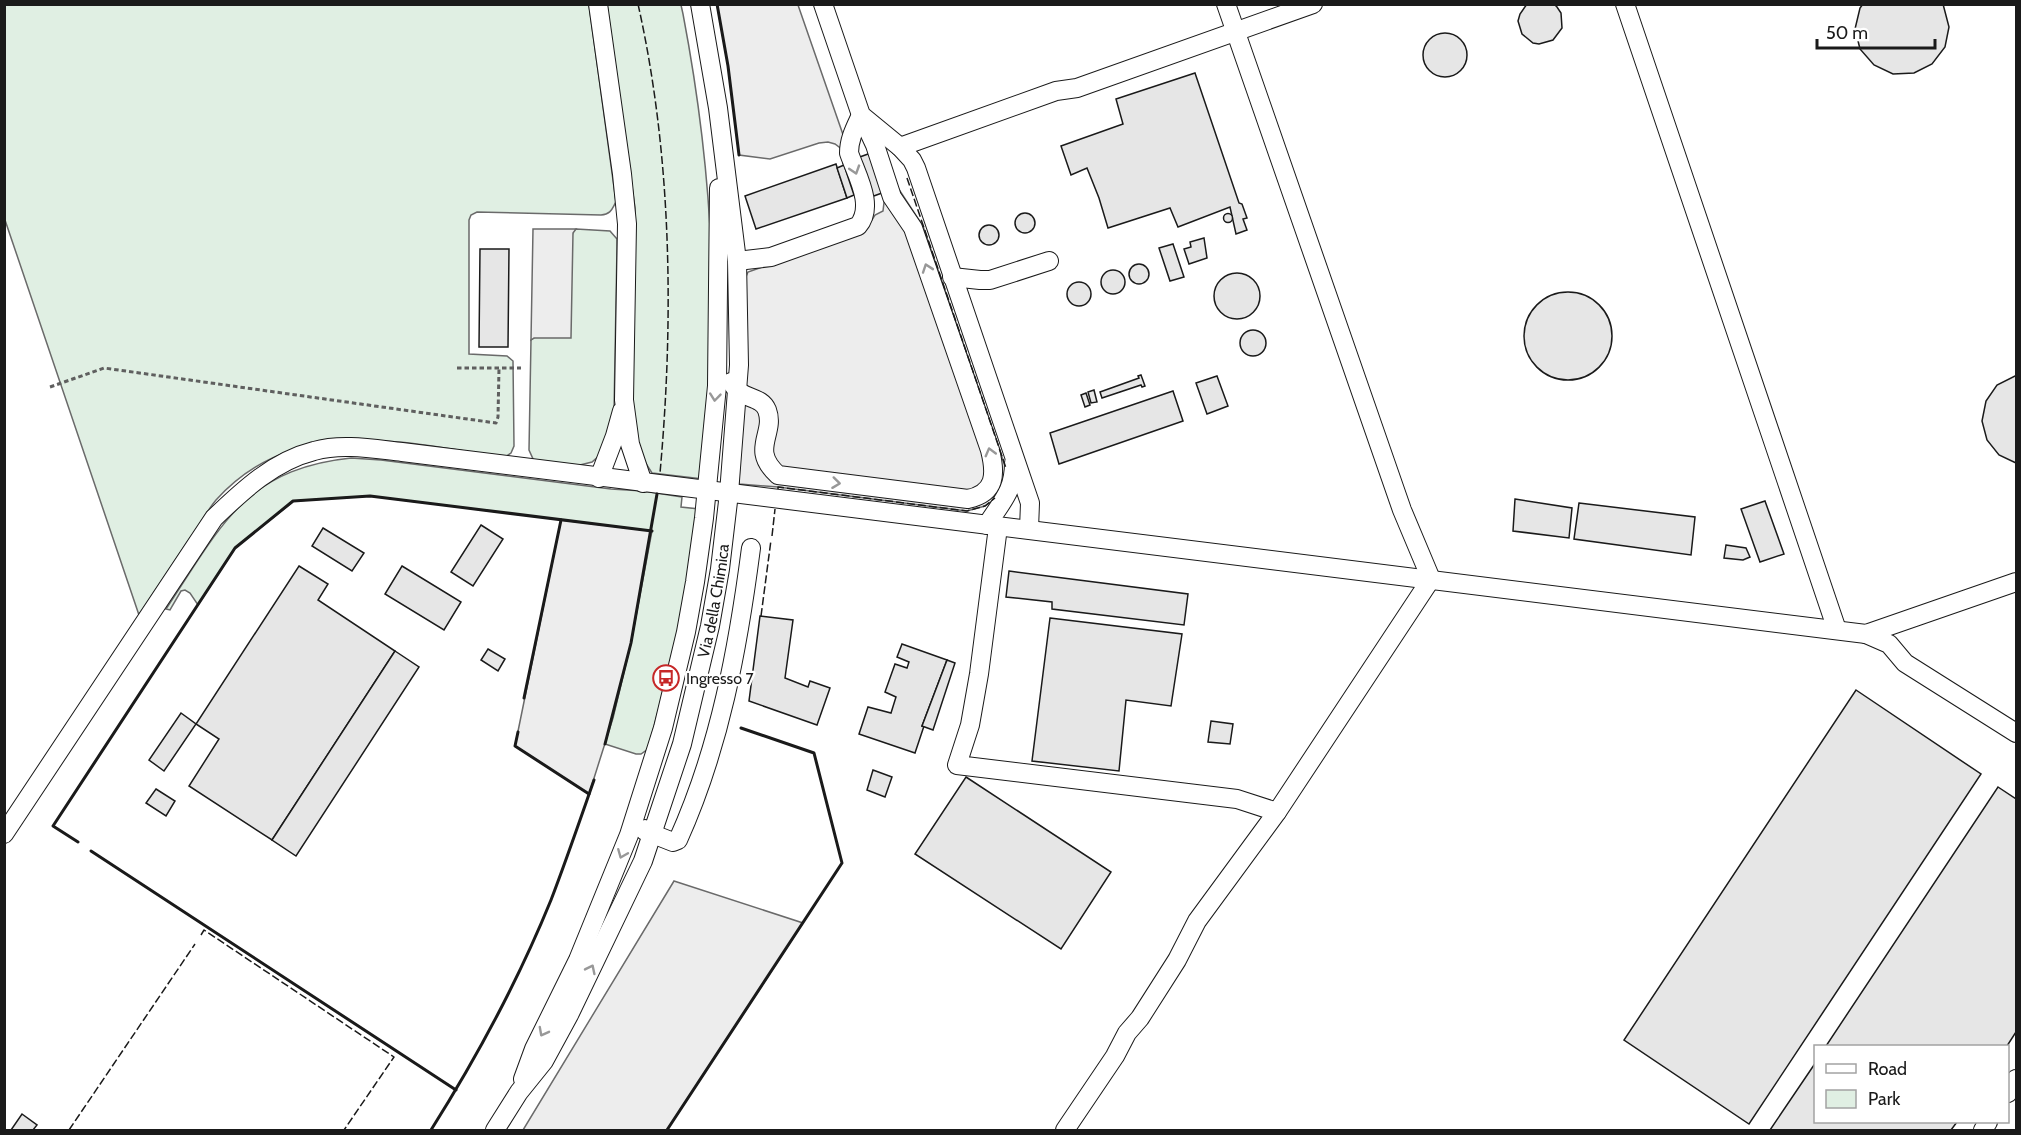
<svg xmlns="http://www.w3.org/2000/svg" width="2021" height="1135" viewBox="0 0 2021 1135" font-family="Cabin,sans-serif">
<rect width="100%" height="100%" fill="#fff"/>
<!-- green -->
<g fill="#e0efe3" stroke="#6a6a6a" stroke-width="1.5">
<path d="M4 5H589L616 202C612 208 612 214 601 215L477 212 471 215 469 220V354L507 356 513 361 514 446 511 453 505 457C402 443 296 412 216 500 206 512 199 526 190 538 173 564 156 589 139 615L5 220Z"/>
<path d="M607 5H681L683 14C704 124 715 235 712 347 711 391 706 435 703 479L652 473 643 459 637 446 632 399 635 208Z"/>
<path d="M576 229 610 231 617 239V247L614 412 600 455 592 462 576 466 534 461 529 450 531 340 534 338 574 230Z"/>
<path d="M351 458 381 460 611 489 643 491 682 497 681 507 699 509 677 640 648 749 641 754H636L605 744 631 643 651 531 370 496 294 501 235 548 198 605 190 593 185 590 181 591 170 610 166 609C220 528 244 469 351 458Z"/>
</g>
<!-- parking -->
<g fill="#ededed" stroke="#6a6a6a" stroke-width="1.5">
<path d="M717 5H798L848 149 843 150 835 144 828 142 819 143 770 159 739 155 728 66Z"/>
<path d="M898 188 923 226 1005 466 1006 476 995 499 985 506 967 511 778 487 739 484 745 279 748 272 854 235 866 229 875 215 883 211 885 194Z"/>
<path d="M533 229H576L573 233 571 338H534L531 340Z"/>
<path d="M561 520 652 531 631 643 613 718 589 794 515 746Z"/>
<path d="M674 881 803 923 667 1130H523Z"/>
</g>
<!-- building -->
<g fill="#e6e6e6" stroke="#1a1a1a" stroke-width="1.5">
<path d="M1527 4H1554L1557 7 1561 13 1562 28 1553 40 1539 44 1533 43 1522 34 1518 21 1520 14Z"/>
<path d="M1863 4H1943L1949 27 1945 47 1932 64 1914 73 1893 74 1874 65 1860 49 1855 29 1860 8Z"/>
<circle cx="1445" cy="55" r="22"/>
<path d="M1195 73 1239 203 1242 204 1247 218 1243 219 1247 230 1236 234 1230 207 1178 227 1170 208 1108 228 1099 198 1087 168 1071 175 1061 146 1123 124 1116 99Z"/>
<path d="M882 149 896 188 857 202 843 163Z"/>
<path d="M836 164 847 198 756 229 745 196Z"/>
<path d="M844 165 854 195 847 198 837 168Z"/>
<circle cx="1025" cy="223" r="10"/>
<circle cx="1228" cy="218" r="4.5"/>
<circle cx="989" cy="235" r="10"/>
<path d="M1204 238 1207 258 1189 264 1184 249 1191 247 1190 242Z"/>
<path d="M1173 244 1184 277 1170 281 1159 248Z"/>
<path d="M480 249H509L508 347H479Z"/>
<circle cx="1139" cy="274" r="10"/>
<circle cx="1113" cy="282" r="12"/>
<circle cx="1237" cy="296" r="23"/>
<circle cx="1079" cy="294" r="12"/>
<circle cx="1568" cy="336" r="44"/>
<circle cx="1253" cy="343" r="13"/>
<path d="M1141 375 1145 386 1142 387 1141 385 1102 398 1100 392 1139 378 1138 376Z"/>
<path d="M1217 376 1228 406 1207 414 1196 383Z"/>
<path d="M2015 376H2016V463L1999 455 1987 440 1982 421 1986 401 1997 385Z"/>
<path d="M1094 390 1097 402 1091 403 1088 392Z"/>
<path d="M1173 391 1183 421 1059 464 1050 433Z"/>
<path d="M1086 393 1090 405 1085 407 1081 395Z"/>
<path d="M1515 499 1572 508 1569 538 1513 531Z"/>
<path d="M1765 501 1784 554 1760 562 1741 509Z"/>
<path d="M1579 503 1695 517 1691 555 1574 539Z"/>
<path d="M481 525 503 539 473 586 451 572Z"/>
<path d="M323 528 364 553 352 571 312 546Z"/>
<path d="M1726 545 1746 548 1750 557 1743 560 1724 558Z"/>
<path d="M299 566 328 584 318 600 395 651 272 840 189 786 219 739 196 724Z"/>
<path d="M402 566 461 602 444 630 385 594Z"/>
<path d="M1009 571 1188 594 1184 625 1052 609V602L1006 597Z"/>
<path d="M760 616 793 620 785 678 808 687 810 681 830 688 817 725 749 701Z"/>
<path d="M1050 618 1182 634 1171 706 1126 700 1119 771 1032 761Z"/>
<path d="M902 644 947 660 922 726H924L915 753 859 734 868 707 891 713 896 697 885 692 895 664 907 668 909 662 897 657Z"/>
<path d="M488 649 505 659 498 671 481 660Z"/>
<path d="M395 651 419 667 296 856 272 840Z"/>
<path d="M947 660 955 663 933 730 922 726Z"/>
<path d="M1856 690 1981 774 1749 1124 1624 1040Z"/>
<path d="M181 713 196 724 164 771 149 760Z"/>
<path d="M1211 721 1233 724 1230 744 1208 742Z"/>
<path d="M873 770 892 777 885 797 867 790Z"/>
<path d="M966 777 1111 872 1061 949 915 854Z"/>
<path d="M1998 787 2016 799V1032L2007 1046H1826Z"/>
<path d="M156 789 175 801 166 816 146 803Z"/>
<path d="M1816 1062V1122H1957L1951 1130H1770Z"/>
<path d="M22 1114 37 1125 33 1130H11Z"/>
</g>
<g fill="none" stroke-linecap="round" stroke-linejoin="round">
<!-- minor casing -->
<g stroke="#1a1a1a" stroke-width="20">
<g id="minor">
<path d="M598 4 622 174 627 224 624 400 630 444 643 483"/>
<path d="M823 4 861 115 900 147 912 160 916 168 1030 503 1029 529"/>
<path d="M1625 4 1837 630"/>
<path d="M900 147 1056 91 1077 88 1313 4"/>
<path d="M737 261 771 257 858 226C875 206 857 176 849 153 849 139 855 128 861 115"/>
<path d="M952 277 980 280H990L1049 261"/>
<path d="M731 382C733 385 736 390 740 392 749 399 762 398 767 410 776 434 749 449 778 475L968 499C996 493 996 474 990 450L913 228 892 197 875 145 861 115"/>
<path d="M599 478 615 436 622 411"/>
<path d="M987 525C1001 502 1014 492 1014 463"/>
<path d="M998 527 979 674 970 725 957 765 1237 799 1277 812"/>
<path d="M1866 634 1889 644 1905 663 2016 733"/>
<path d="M645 829V831L673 842 678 840C720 747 738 648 751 548"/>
<path d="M4 834 214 518C243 490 274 461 314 451 342 443 374 449 402 452L1866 634 2016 582"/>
<path d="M523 1079 534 1049 578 960 629 835 663 728 686 632 695 582 704 518 717 386 719 188"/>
<path d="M2008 1093 2016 1079"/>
<path id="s1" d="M495 1130 519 1092 544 1061 569 1015 643 861 682 744 710 626 720 569 729 493 739 365 737 261 718 108 700 4"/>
<path d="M1065 1130 1115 1056 1127 1033 1140 1018 1177 960 1197 921 1277 812 1431 579 1402 510 1226 4"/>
<path d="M1983 1130 1988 1122"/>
</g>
</g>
<!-- path -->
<g stroke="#5f5f5f" stroke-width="3" stroke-dasharray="4.5 3" stroke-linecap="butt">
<path d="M457 368H521"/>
<path d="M50 387 104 368 496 423 498 417 499 368"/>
</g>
<!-- minor -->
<use href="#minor" stroke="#fff" stroke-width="18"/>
<!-- fence -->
<g stroke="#1a1a1a" stroke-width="1.5" stroke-dasharray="8 3" stroke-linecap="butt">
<path d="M638 4C672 156 674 319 660 473"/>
<path d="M907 178 1006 468"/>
<path d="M778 489V487L967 511 985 506 995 498"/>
<path d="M772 536 775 509"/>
<path d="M761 616 771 540"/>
<path d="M201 935 204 930 394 1057 344 1130"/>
<path d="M69 1130 195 944"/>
</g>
<!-- wall -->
<g stroke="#1a1a1a" stroke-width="3">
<path d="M717 4 728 66 739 155"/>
<path d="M524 698 561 520"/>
<path d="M518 732 515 746 589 794"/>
<path d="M605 744 631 643 657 494"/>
<path d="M78 842 53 826 235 548 293 501 370 496 652 531"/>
<path d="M91 851 456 1090"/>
<path d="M431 1130C477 1057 518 981 551 900 566 861 580 820 594 780"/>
<path d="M667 1130 842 863 814 753 741 728"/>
</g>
</g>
<!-- one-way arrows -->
<defs><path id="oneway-chevron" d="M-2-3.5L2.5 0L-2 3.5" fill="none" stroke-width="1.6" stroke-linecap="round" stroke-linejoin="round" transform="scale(1.5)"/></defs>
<g stroke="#989898">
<use href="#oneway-chevron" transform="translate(855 170) rotate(72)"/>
<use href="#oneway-chevron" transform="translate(927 268) rotate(-109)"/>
<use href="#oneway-chevron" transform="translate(715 397) rotate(96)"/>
<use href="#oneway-chevron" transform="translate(990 452) rotate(-105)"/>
<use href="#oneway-chevron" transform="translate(836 483) rotate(7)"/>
<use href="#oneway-chevron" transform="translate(622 854) rotate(112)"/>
<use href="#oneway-chevron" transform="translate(591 969) rotate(-64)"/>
<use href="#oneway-chevron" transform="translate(543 1032) rotate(118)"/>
</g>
<!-- icons -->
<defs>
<g id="bus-ring" transform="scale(1.35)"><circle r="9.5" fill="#fff" stroke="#c62828" stroke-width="1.5"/><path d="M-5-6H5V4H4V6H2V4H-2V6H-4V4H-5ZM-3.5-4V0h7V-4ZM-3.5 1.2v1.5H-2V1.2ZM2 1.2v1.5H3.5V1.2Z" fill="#c62828"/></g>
</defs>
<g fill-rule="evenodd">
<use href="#bus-ring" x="666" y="678"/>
</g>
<g text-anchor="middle" stroke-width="4.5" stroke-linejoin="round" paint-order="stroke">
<!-- street labels -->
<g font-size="16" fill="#1a1a1a" stroke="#fff">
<text dy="6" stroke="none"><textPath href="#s1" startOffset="578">Via della Chimica</textPath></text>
</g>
<!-- poi labels -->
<g font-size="16" fill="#1a1a1a" stroke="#fff" text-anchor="start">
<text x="686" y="684">Ingresso 7</text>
</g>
</g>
<!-- border -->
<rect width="2021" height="1135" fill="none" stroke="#1a1a1a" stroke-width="12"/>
<!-- legend -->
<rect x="1814" y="1045" width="195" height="78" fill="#ffffff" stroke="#a3a3a3" stroke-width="1.5"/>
<rect x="1826" y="1064" width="30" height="9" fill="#ffffff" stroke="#a3a3a3" stroke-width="1.5"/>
<text x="1868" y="1075" font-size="18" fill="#1a1a1a">Road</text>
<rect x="1826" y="1090" width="30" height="18" fill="#e0efe3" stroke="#a3a3a3" stroke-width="1.5"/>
<text x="1868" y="1105" font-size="18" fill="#1a1a1a">Park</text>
<!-- scale -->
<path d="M1817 39v9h118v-9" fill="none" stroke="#1a1a1a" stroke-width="3"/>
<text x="1826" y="39" font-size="18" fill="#1a1a1a" stroke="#ffffff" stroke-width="4.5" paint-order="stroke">50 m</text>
</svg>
